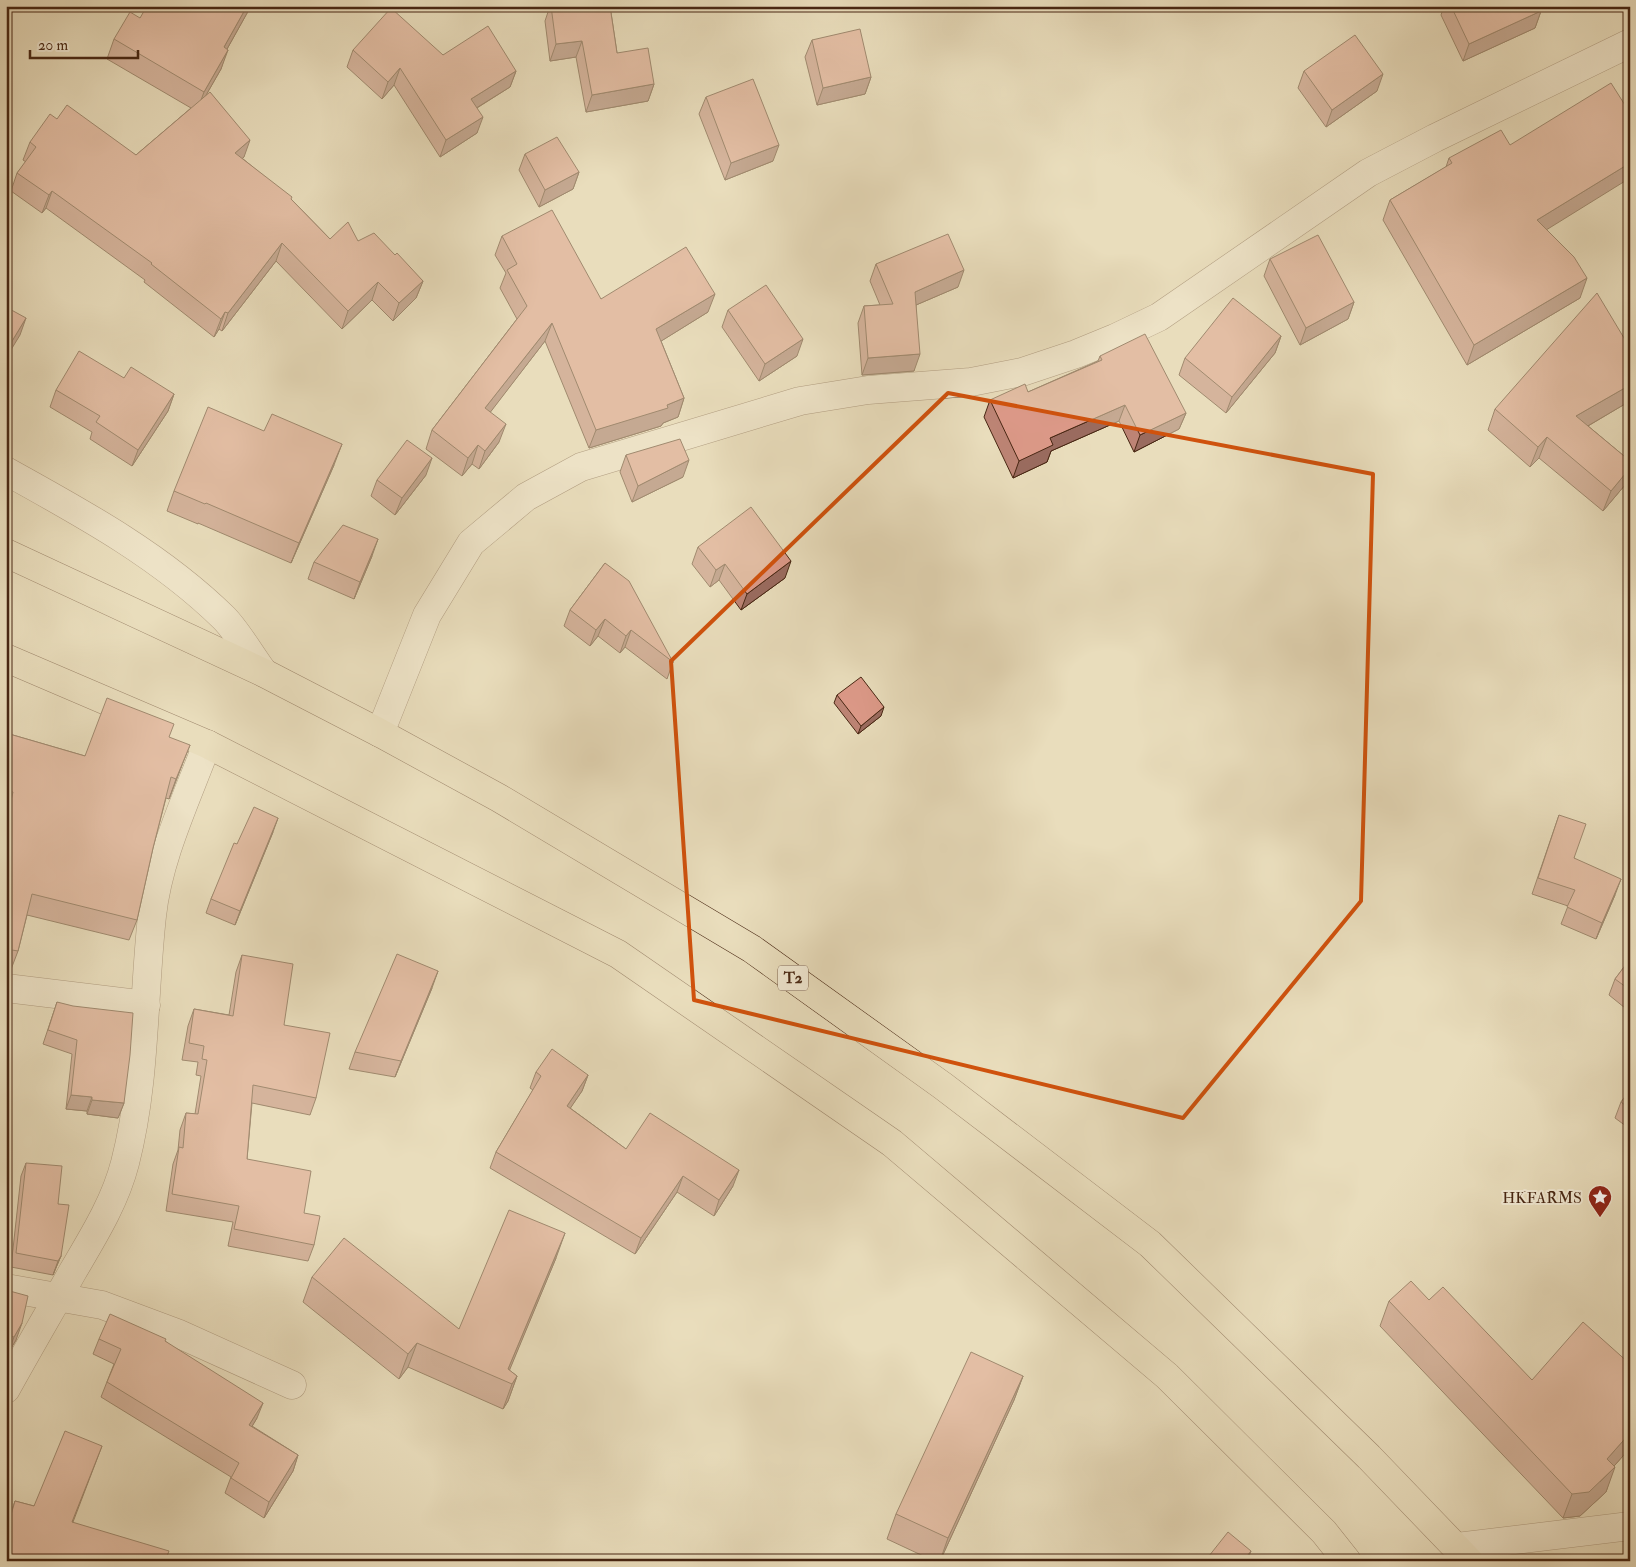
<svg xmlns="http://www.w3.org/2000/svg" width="1636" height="1567" viewBox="0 0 1636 1567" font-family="'IM FELL Double Pica',serif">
<rect width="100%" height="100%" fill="#e9ddbc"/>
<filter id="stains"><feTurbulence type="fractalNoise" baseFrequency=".004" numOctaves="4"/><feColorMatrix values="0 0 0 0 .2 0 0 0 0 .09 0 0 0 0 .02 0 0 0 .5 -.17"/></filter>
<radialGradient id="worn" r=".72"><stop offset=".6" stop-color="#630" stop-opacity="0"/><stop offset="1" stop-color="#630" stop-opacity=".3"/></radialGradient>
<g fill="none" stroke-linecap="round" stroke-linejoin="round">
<!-- minor casing -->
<g stroke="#70543d" stroke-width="29">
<g id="minor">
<path d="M6 471C82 513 161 556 224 618 237 631 252 657 264 673"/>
<path d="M380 733 427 615 471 543 526 497 581 467 800 401 868 390 971 382 1022 372 1076 354 1115 338 1159 317 1368 173 1435 138 1630 43"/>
<path d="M6 988 146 1005"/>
<path d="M6 1288 102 1305 177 1333 292 1385"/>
<path d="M6 1389C28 1349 51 1310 73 1271 93 1237 115 1202 125 1163 146 1082 143 998 152 916 158 858 187 798 207 744"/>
<path d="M1457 1547 1630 1526"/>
</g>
</g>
<!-- trunk casing -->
<g stroke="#482713" stroke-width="29">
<g id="trunk">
<path d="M6 553 264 673 380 733 499 798 752 949 943 1086 1150 1244 1369 1457 1469 1561"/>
<path d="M6 658 207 744 618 954 892 1143 1167 1376 1324 1532 1347 1561"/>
</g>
</g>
<!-- minor -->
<use href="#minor" stroke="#f1e9d3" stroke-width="28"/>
<!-- trunk -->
<use href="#trunk" stroke="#e9ddbc" stroke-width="28"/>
</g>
<!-- wall -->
<g fill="#bd8475" stroke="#482713">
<path d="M251 6 227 49 221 69 206 95 244 157 242 158 291 199 330 239 358 241 395 255 423 281 416 298 393 321 372 300 342 329 276 261 222 331 219 329 214 337 144 282 145 280 46 208 42 213 11 191 17 173 26 162 23 160 30 142 57 119 136 155 191 108 107 59 114 39 140 18Z"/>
<path d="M550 6H610L617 53 654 84 648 101 586 112 576 57 550 61 545 21Z"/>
<path d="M1444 6H1539L1541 11 1535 28 1463 61 1441 15Z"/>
<path d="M812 40 871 77 865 94 817 105 805 57Z"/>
<path d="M353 50 443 55 516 71 510 87 477 108V133L440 157 394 85 382 99 347 67Z"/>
<path d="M1304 71 1377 91 1326 127 1298 88Z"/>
<path d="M706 97 773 161 725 180 699 114Z"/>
<path d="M525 154 579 172 573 189 539 207 519 170Z"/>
<path d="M1449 158 1547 230 1580 298 1467 365 1383 220 1390 200 1446 167Z"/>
<path d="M502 236 601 299 708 312 661 341 684 398 678 417 663 423 661 426 589 448 545 341 490 412 499 442 479 469 472 464 462 476 426 449 432 430 517 319 500 288 506 273 495 255Z"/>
<path d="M1270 259 1354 302 1348 319 1300 345 1264 276Z"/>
<path d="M876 264 958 287 916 305 914 371 862 375 858 323 864 306 880 305 870 281Z"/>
<path d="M728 310 797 356 759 381 722 327Z"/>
<path d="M1281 336 1275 353 1226 413 1179 375 1185 358Z"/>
<path d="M1100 356 1186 413 1179 429 1134 452 1119 421 1051 451 1047 462 1013 478 984 417 990 400 1028 392 1098 361Z"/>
<path d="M124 378 174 394 168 411 132 466 90 439 92 432 50 407 56 390Z"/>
<path d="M1630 401 1588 426 1630 461V473L1625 485 1603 511 1539 458 1530 467 1488 430 1495 409Z"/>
<path d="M626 455 683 477 632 502 620 472Z"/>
<path d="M334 465 291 563 198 523V524L167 511 174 491Z"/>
<path d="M426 475 395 515 371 496 377 480Z"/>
<path d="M698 547 785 578 741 610 719 580 710 587 692 564Z"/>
<path d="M372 556 354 599 308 579 314 562Z"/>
<path d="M605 563 673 662 667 679 625 647 620 653 598 636 590 646 564 626 570 610Z"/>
<path d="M1630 575V586L1627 583Z"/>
<path d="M837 695 881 716 858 734 834 703Z"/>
<path d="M6 733 85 756 169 737 182 765 169 799 166 798 153 848 137 920 129 940 27 915 18 951 10 972 6 971Z"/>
<path d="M1559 815 1574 858 1615 895 1596 939 1561 924 1568 906 1532 894Z"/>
<path d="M273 832 235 925 206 913 211 899 237 844Z"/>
<path d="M242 955 284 1025 316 1098 310 1115 252 1103 247 1159 304 1213 314 1245 308 1261 228 1246 233 1222 166 1211 173 1164 178 1150 180 1130 186 1113 195 1114 201 1076 196 1075 198 1062 182 1060 188 1026 194 1009 229 1015 236 972Z"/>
<path d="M1630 959V1012L1609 995 1615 979Z"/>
<path d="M432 988 395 1077 349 1069 355 1052Z"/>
<path d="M57 1002 124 1103 118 1118 87 1114V1111L66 1109 72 1054 43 1044Z"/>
<path d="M536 1072 588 1075 582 1091 570 1108 626 1149 733 1186 714 1216 677 1192 635 1254 490 1168 496 1152 533 1090 530 1088Z"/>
<path d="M1630 1090V1129L1615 1118 1621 1102Z"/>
<path d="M26 1163 58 1204 61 1256 55 1270 53 1275 11 1267 21 1176Z"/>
<path d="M556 1258 509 1370 517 1376 508 1401 503 1409 408 1367 399 1379 303 1302 312 1277 459 1329Z"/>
<path d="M6 1290 16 1340 8 1353H6Z"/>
<path d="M1429 1300 1532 1380 1630 1364V1448L1614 1466 1606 1492 1580 1516 1563 1518 1380 1326 1389 1301Z"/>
<path d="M99 1339 165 1341 257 1418 252 1426 298 1455 293 1471 264 1518 225 1493 231 1477 101 1397 114 1364 93 1354Z"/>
<path d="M1023 1376 1014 1400 940 1561H934L887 1539 896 1514Z"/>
<path d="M102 1446 73 1522 6 1561V1527L15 1501 34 1506Z"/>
</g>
<!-- shaded-wall -->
<g fill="#9a6b5f" stroke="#482713">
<path d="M247 6H251L217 67 224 47Z"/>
<path d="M1541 11 1535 28 1463 61 1469 44Z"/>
<path d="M582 41 576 57 550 61 556 44Z"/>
<path d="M228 50 221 69 197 111 204 92Z"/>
<path d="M400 68 394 85 382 99 388 82Z"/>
<path d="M516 71 510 87 465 115 471 99Z"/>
<path d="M1383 74 1377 91 1326 127 1332 110Z"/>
<path d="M871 77 865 94 817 105 823 88Z"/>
<path d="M654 84 648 101 586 112 592 95Z"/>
<path d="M483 117 477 133 440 157 446 140Z"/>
<path d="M250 140 244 157 229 170 235 153Z"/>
<path d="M779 145 773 161 725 180 731 163Z"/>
<path d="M1630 163V178L1530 240 1537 220Z"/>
<path d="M579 172 573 189 539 207 545 190Z"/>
<path d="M52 191 46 208 42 213 49 195Z"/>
<path d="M282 243 276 261 222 331 228 313Z"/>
<path d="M964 270 958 287 909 308 915 292Z"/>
<path d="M1587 278 1580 298 1467 365 1474 345Z"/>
<path d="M423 281 416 298 393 321 399 303Z"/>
<path d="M378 282 372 300 342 329 348 311Z"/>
<path d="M715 294 708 312 650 348 656 329Z"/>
<path d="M1354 302 1348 319 1300 345 1306 328Z"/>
<path d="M225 312 219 329 214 337 221 319Z"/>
<path d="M26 318 20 335 6 358V351Z"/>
<path d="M552 323 545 341 479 427 485 408Z"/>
<path d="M1281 336 1275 353 1226 413 1232 397Z"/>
<path d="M803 339 797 356 759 381 765 364Z"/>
<path d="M920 354 914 371 862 375 868 358Z"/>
<path d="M1630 385V401L1569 437 1576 416Z"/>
<path d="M174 394 168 411 132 466 138 450Z"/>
<path d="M684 398 678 417 663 423 661 426 589 448 596 430 667 405Z"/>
<path d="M1125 405 1119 421 1051 451 1047 462 1013 478 1019 461 1050 438Z"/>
<path d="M1186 413 1179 429 1134 452 1140 435Z"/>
<path d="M506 424 499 442 479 469 485 451Z"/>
<path d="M1547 437 1539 458 1530 467 1538 447Z"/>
<path d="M342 444 334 465 291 563 299 543Z"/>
<path d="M478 445 472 464 462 476 468 458Z"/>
<path d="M432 458 426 475 395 515 402 498Z"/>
<path d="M689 460 683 477 632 502 638 486Z"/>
<path d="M1630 468V473L1625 485 1603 511 1611 491Z"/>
<path d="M378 539 372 556 354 599 360 582Z"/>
<path d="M791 561 785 578 741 610 747 594Z"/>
<path d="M725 564 719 580 710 587 716 570Z"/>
<path d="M605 619 598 636 590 646 596 630Z"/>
<path d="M631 630 625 647 620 653 626 636Z"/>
<path d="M884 707 881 716 858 734 861 726Z"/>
<path d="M190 745 182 765 169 799 176 779Z"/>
<path d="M278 818 273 832 235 925 240 911Z"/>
<path d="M1621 879 1615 895 1596 939 1602 923Z"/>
<path d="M438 971 432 988 395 1077 401 1061Z"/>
<path d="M588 1075 582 1091 561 1122 567 1106Z"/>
<path d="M71 1095 92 1097 87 1111 66 1109Z"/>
<path d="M92 1100 124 1103 118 1118 87 1114Z"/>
<path d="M739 1170 733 1186 714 1216 719 1200Z"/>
<path d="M683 1176 677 1192 635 1254 641 1238Z"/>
<path d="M565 1233 556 1258 505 1381 508 1369Z"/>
<path d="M61 1256 55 1270 53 1275 58 1261Z"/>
<path d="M22 1323 16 1340 8 1353 14 1337Z"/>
<path d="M417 1343 408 1367 399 1379 408 1354Z"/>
<path d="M517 1376 508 1401 503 1409 512 1384Z"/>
<path d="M1023 1376 1014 1400 940 1561 948 1538Z"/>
<path d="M263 1403 257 1418 244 1440 249 1425Z"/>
<path d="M1630 1433V1448L1600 1482 1615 1467 1606 1492 1580 1516 1563 1518 1572 1494 1607 1459Z"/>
<path d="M298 1455 293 1471 264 1518 269 1502Z"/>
<path d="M1251 1551 1247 1561H1243Z"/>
</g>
<!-- building -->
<g fill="#dc9988" stroke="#482713">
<path d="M147 6H247L224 47 228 50 204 92 114 39 130 12 140 18Z"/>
<path d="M551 6H610L617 53 648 48 654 84 592 95 582 41 556 44Z"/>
<path d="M1451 6H1539L1541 11 1469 44Z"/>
<path d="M391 8 443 55 488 26 516 71 471 99 483 117 446 140 400 68 388 82 353 50Z"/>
<path d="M860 29 871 77 823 88 812 40Z"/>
<path d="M1355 35 1383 74 1332 110 1304 71Z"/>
<path d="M753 79 779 145 731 163 706 97Z"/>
<path d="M1611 83 1630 113V163L1537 220 1574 257 1587 278 1474 345 1390 200 1452 163 1449 158 1501 130 1510 145Z"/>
<path d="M210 92 250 140 235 153 292 197 291 199 330 239 348 222 358 241 374 233 395 255 397 253 423 281 399 303 378 282 348 311 282 243 228 313 225 312 221 319 151 264 152 263 52 191 49 195 17 173 36 147 30 142 50 114 57 119 67 105 136 155Z"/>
<path d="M557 137 579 172 545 190 525 154Z"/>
<path d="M552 210 601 299 686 247 715 294 656 329 684 398 667 405 668 408 596 430 552 323 485 408 506 424 485 451 478 445 468 458 432 430 527 306 507 270 517 264 502 236Z"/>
<path d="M948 234 964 270 915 292 920 354 868 358 864 306 893 304 876 264Z"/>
<path d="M1318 235 1354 302 1306 328 1270 259Z"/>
<path d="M766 285 803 339 765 364 728 310Z"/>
<path d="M1597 293 1630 348V385L1576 416 1630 461V468L1611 491 1547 437 1538 447 1495 409Z"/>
<path d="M1233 298 1281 336 1232 397 1185 358Z"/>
<path d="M6 307 26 318 6 351Z"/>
<path d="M1145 334 1186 413 1140 435 1125 405 1050 438 1053 445 1019 461 990 400 1025 384 1028 392 1102 360 1100 356Z"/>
<path d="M79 351 124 378 131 367 174 394 138 450 96 422 100 416 56 390Z"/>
<path d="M208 407 264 431 272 414 342 444 299 543 206 503 205 504 174 491Z"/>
<path d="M680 439 689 460 638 486 626 455Z"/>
<path d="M407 440 432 458 402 498 377 480Z"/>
<path d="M751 507 791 561 747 594 725 564 716 570 698 547Z"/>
<path d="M343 525 378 539 360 582 314 562Z"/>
<path d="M605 563 629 581 673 662 631 630 626 636 605 619 596 630 570 610Z"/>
<path d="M861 677 884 707 861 726 837 695Z"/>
<path d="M107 698 174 724 169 737 190 745 176 779 171 777 153 848 137 920 32 894 18 951 6 949V821L13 792 6 789V733L85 756Z"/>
<path d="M254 807 278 818 240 911 211 899 234 843 237 844Z"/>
<path d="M1559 815 1586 824 1574 858 1621 879 1602 923 1567 907 1575 890 1538 878Z"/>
<path d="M397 954 438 971 401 1061 355 1052Z"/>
<path d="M242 955 293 964 284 1025 330 1033 316 1098 253 1085 247 1159 311 1171 304 1213 320 1216 314 1245 234 1229 239 1206 172 1194 179 1147 183 1148 186 1113 198 1114 207 1060 202 1059 204 1046 189 1043 194 1009 233 1016Z"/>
<path d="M1630 959V990L1615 979Z"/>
<path d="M57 1002 73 1006 133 1013 130 1055 124 1103 92 1100V1097L71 1095 77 1040 48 1030Z"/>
<path d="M552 1049 588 1075 567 1106 626 1149 650 1113 739 1170 719 1200 683 1176 641 1238 496 1152 541 1076 536 1072Z"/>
<path d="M1630 1090V1109L1621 1102Z"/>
<path d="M26 1163 62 1166 58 1204 69 1205 61 1256 58 1261 16 1253Z"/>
<path d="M509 1210 565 1233 508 1369 517 1376 512 1384 417 1343 408 1354 312 1277 344 1238 459 1329Z"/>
<path d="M1411 1281 1429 1300 1443 1287 1532 1380 1583 1322 1630 1364V1433L1607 1459 1615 1467 1589 1492 1572 1494 1389 1301Z"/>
<path d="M6 1290 28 1296 22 1323 14 1337 6 1335Z"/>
<path d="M110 1314 166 1339 165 1341 263 1403 249 1425 298 1455 269 1502 231 1478 239 1463 107 1382 121 1349 99 1339Z"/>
<path d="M971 1352 1023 1376 948 1538 896 1514Z"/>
<path d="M65 1431 102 1446 72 1522 169 1551 165 1561H6V1532L15 1501 34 1506Z"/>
<path d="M1228 1532 1251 1551 1243 1561H1205Z"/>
</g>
<!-- marked area -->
<path d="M0 0H1636V1567H0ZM948 393 1373 474 1361 901 1183 1118 694 1000 671 661Z" fill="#e9ddbc" fill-opacity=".55" fill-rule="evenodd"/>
<path fill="none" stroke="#d0520d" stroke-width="4" stroke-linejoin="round" d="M948 393 1373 474 1361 901 1183 1118 694 1000 671 661Z"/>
<!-- icons -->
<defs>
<g id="sight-pin" transform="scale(1.25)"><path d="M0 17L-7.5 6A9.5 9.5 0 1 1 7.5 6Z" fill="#8f2418" stroke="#f1e9d3"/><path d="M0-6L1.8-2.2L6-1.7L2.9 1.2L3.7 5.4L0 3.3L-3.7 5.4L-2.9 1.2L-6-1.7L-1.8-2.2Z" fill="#fff"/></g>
</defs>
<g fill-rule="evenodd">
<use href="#sight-pin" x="1600" y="1197"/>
</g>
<g text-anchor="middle" stroke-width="4" stroke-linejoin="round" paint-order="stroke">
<!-- shield labels -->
<rect fill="#f1e9d3" stroke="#7b614d" stroke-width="1" x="778" y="965.5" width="30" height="25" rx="4"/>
<g font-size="15" font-weight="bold" fill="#482713">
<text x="793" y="983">T2</text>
</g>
<!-- poi labels -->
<g font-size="16" fill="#482713" stroke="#f1e9d3" text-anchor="end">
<text x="1582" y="1203">HKFARMS</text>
</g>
</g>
<!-- margin -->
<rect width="1636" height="1567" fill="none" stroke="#e9ddbc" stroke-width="25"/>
<rect x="8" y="8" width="1621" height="1552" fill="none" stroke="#482713" stroke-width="2.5"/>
<rect x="12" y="12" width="1611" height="1542" fill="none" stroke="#482713"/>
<!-- scale -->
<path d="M30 50v8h108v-8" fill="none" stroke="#482713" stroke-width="2.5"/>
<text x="38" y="50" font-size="15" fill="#482713" stroke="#f1e9d3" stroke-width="4" paint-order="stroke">20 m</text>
<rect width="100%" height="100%" filter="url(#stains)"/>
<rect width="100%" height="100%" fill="url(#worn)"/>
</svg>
